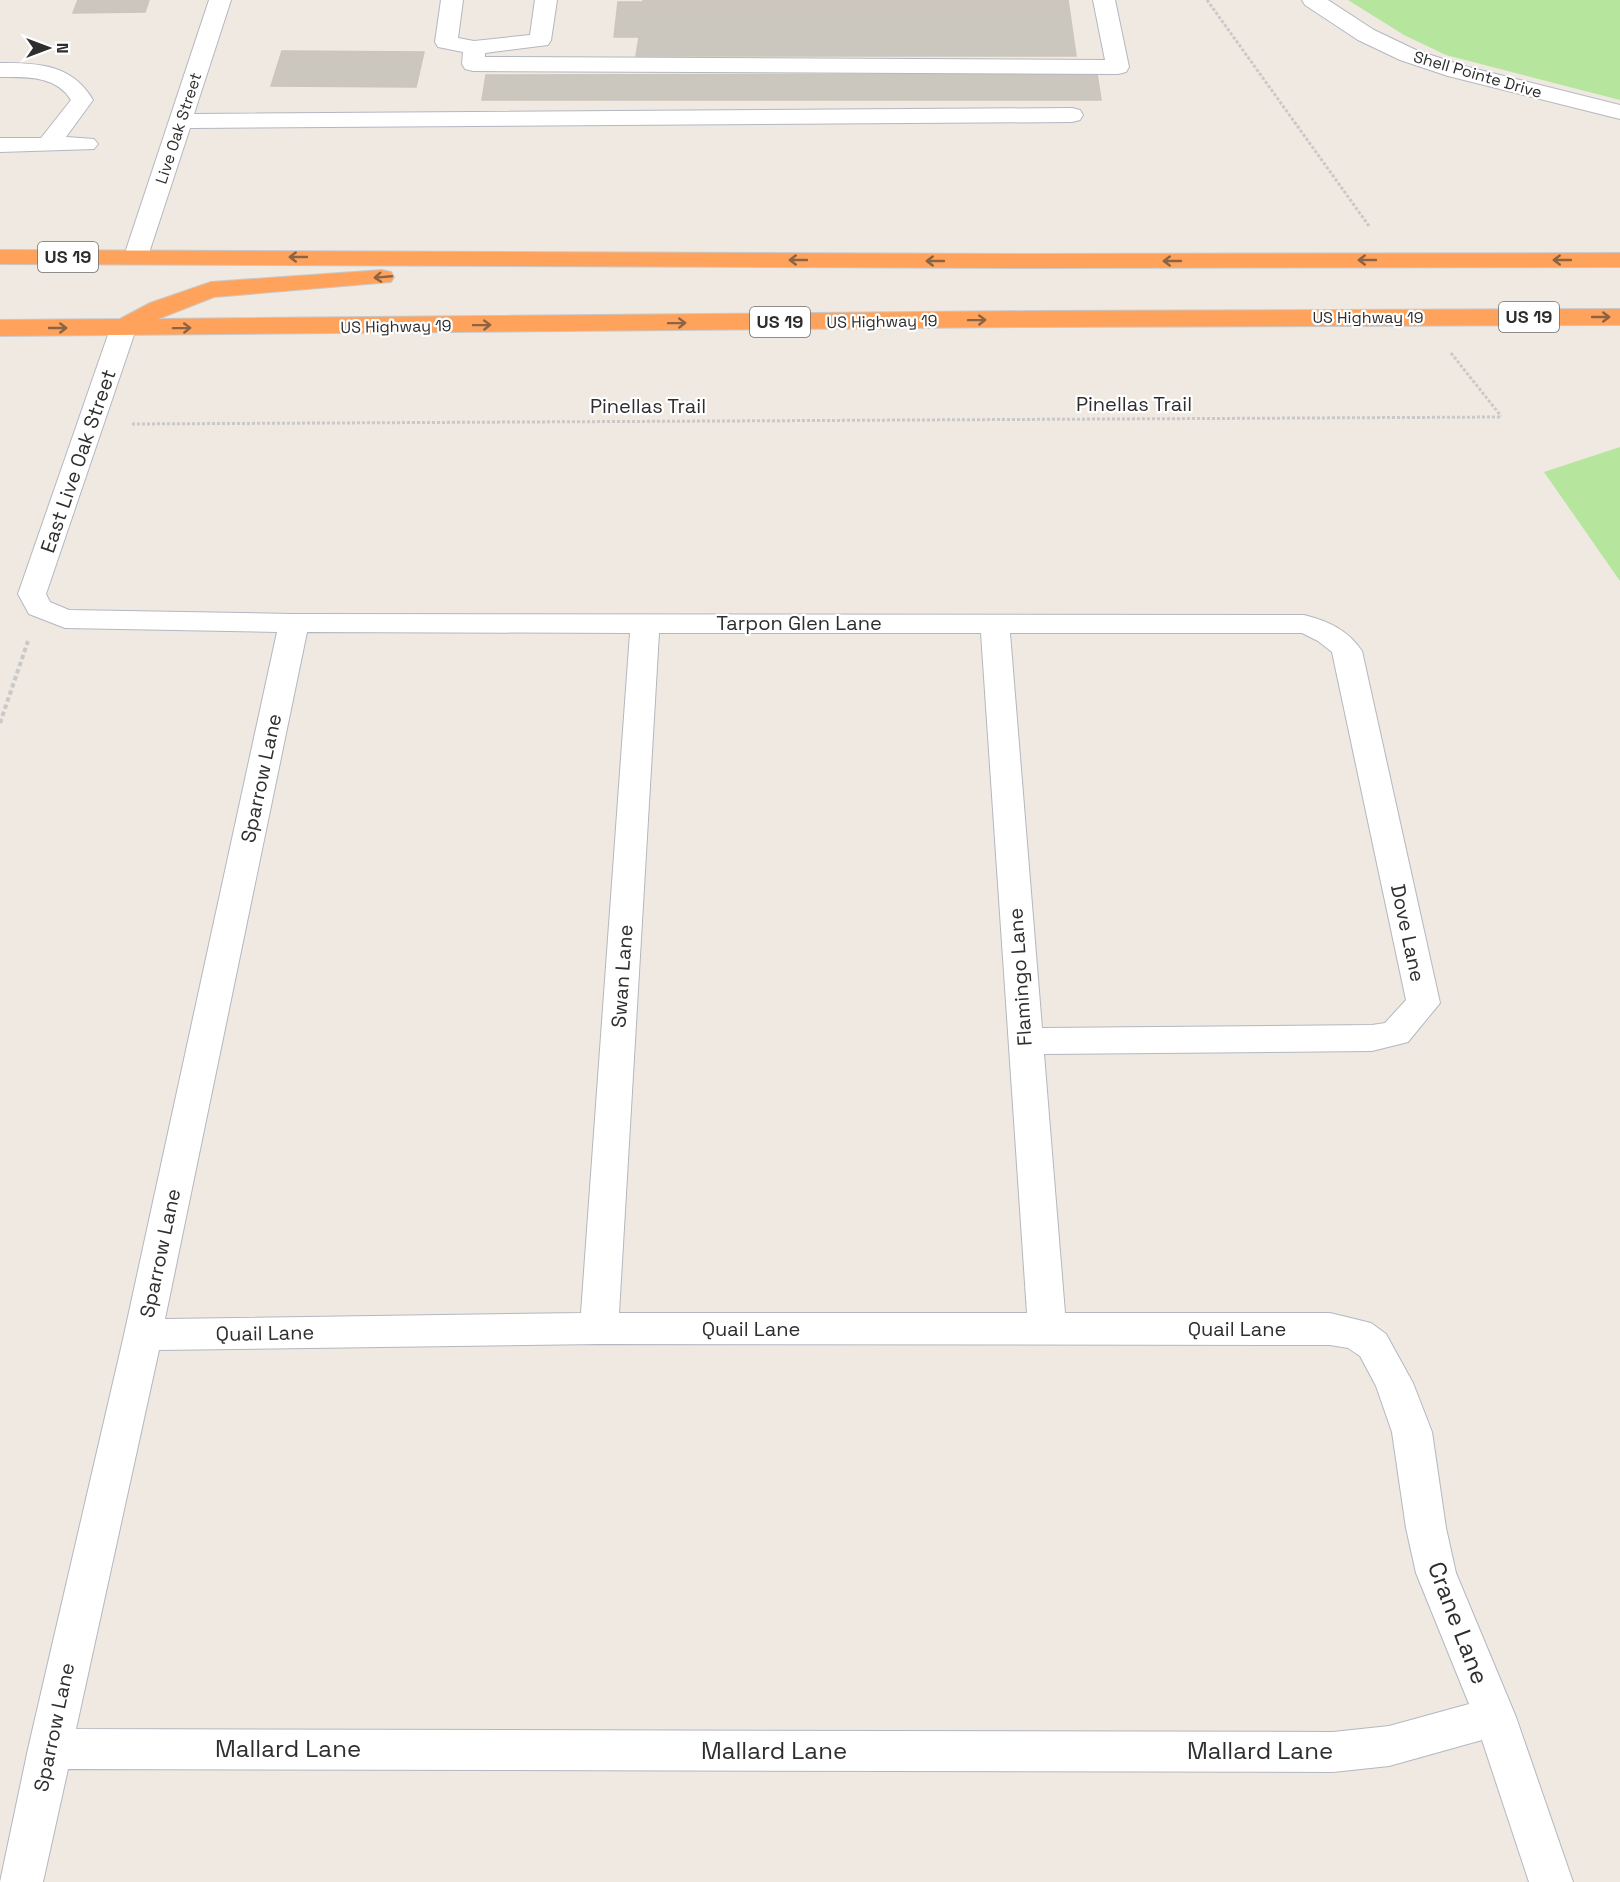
<svg xmlns="http://www.w3.org/2000/svg" width="1620" height="1882" viewBox="0 0 1620 1882" font-family="'Space Grotesk',sans-serif">
<rect width="100%" height="100%" fill="#efe9e1"/>
<!-- green -->
<g fill="#b6e59e">
<path d="M1348 0H1620V100L1446 55 1404 35Z"/>
<path d="M1620 447V581L1544 472Z"/>
</g>
<!-- building -->
<g fill="#cbc7bf" stroke="#cbc5ba" stroke-width="1.5">
<path d="M78 0H149L145 12 73 13Z"/>
<path d="M643 0H1068L1076 56H636L639 37H614L618 2H643Z"/>
<path d="M282 51 424 52 416 87 271 86Z"/>
<path d="M1097 74 1101 100H482L486 75Z"/>
</g>
<g fill="none" stroke-linecap="round" stroke-linejoin="round">
<!-- minor casing -->
<g stroke="#b4b7c1" stroke-width="2">
<g id="minor">
<path d="M209 0H231L194 114 1072 108 1080 110 1083 115 1080 120 1072 122 190 128 148 256 145 261 136 263 127 261 124 256Z"/>
<path d="M441 0H463L458 38 474 41 530 35 535 0H557L551 40 548 45 485 53V57L1105 60 1093 0H1115L1129 67 1126 72 1118 74 473 71 465 69 462 64 463 52 438 47 435 42Z"/>
<path d="M1302 0H1328L1374 30 1416 50 1464 66 1620 105V119L1448 76 1400 60 1358 40 1305 5Z"/>
<path d="M0 63C38 63 72 64 93 100L66 137 94 139 98 144 94 149 0 152V138H41L71 100C56 75 25 77 0 77Z"/>
<path d="M123 321 132 324 136 329 46 594 50 602 69 610 294 614 1304 615C1328 621 1348 630 1362 651L1440 1003 1408 1042 1372 1051 1044 1054 1065 1313H1330L1371 1323 1386 1334 1413 1383 1432 1432 1446 1528 1456 1573 1516 1717 1573 1882H1529L1482 1740 1389 1766 1333 1772 68 1769 43 1882H0L28 1749 124 1335 277 632 65 628 29 614 18 594 110 329 114 324ZM307 632 630 633 581 1313 165 1319ZM659 633H981L1027 1313H619ZM1010 633H1302L1318 641 1332 652 1406 1000 1385 1023 1372 1025 1042 1028ZM599 1344 1330 1345 1348 1348 1360 1356 1376 1386 1392 1432 1406 1528 1416 1573 1469 1704 1389 1726 1333 1732 76 1729 159 1350Z"/>
</g>
</g>
<!-- highway casing -->
<g stroke="#c9c9c9" stroke-width="2">
<g id="highway">
<path d="M0 250 1033 254 1620 253V267L1033 268 0 264Z"/>
<path d="M382 270 391 272 394 277 391 282 214 297 158 319 1030 311 1620 309V325L1030 327 0 336V320L120 319 150 303 211 282Z"/>
</g>
</g>
<!-- path-far1 -->
<g stroke="#c9c9c9" stroke-width="3" stroke-dasharray="3 2" stroke-linecap="butt">
<path d="M1207 0 1369 226"/>
<path d="M1451 353 1501 416"/>
<path d="M132 424 1501 417"/>
</g>
<!-- path -->
<path stroke="#c9c9c9" stroke-width="4" stroke-dasharray="4.5 3" stroke-linecap="butt" d="M0 723 28 641"/>
<!-- minor -->
<use href="#minor" fill="#fff" fill-rule="evenodd"/>
<!-- highway -->
<use href="#highway" fill="#ffa35c" fill-rule="evenodd"/>
</g>
<!-- one-way arrows -->
<defs><path id="oneway-shaft" d="M-6 0H5M1.5-3L5.5 0L1.5 3" fill="none" stroke-width="1.6" stroke-linecap="round" stroke-linejoin="round" transform="scale(1.5)"/></defs>
<g stroke="#8c6343">
<use href="#oneway-shaft" transform="translate(298 257) rotate(-180)"/>
<use href="#oneway-shaft" transform="translate(798 260) rotate(-180)"/>
<use href="#oneway-shaft" transform="translate(1367 260) rotate(180)"/>
<use href="#oneway-shaft" transform="translate(1562 260) rotate(180)"/>
<use href="#oneway-shaft" transform="translate(935 261) rotate(-180)"/>
<use href="#oneway-shaft" transform="translate(1172 261) rotate(180)"/>
<use href="#oneway-shaft" transform="translate(383 277) rotate(175)"/>
<use href="#oneway-shaft" transform="translate(1601 317)"/>
<use href="#oneway-shaft" transform="translate(977 320) rotate(-1)"/>
<use href="#oneway-shaft" transform="translate(677 323) rotate(-1)"/>
<use href="#oneway-shaft" transform="translate(482 325) rotate(-1)"/>
<use href="#oneway-shaft" transform="translate(58 328)"/>
<use href="#oneway-shaft" transform="translate(182 328) rotate(-1)"/>
</g>
<g text-anchor="middle" stroke-width="4.5" stroke-linejoin="round" paint-order="stroke">
<!-- far-street labels -->
<g font-size="16" fill="#2e2e2e" stroke="#fff">
<text transform="translate(1478 74) rotate(16)" y="6">Shell Pointe Drive</text>
<text transform="translate(178 128) rotate(-72)" y="6">Live Oak Street</text>
<text x="1368" y="323">US Highway 19</text>
<text transform="translate(882 321) rotate(-1)" y="6">US Highway 19</text>
<text transform="translate(396 326) rotate(-1)" y="6">US Highway 19</text>
</g>
<!-- shield labels -->
<g fill="#fff" stroke="#6d6d6d" stroke-width="1.5">
<rect x="38" y="242" width="60" height="30" rx="4.5"/>
<rect x="1499" y="302" width="60" height="30" rx="4.5"/>
<rect x="750" y="307" width="60" height="30" rx="4.5"/>
</g>
<g font-size="18" font-weight="bold" fill="#2e2e2e">
<text x="68" y="263">US 19</text>
<text x="1529" y="323">US 19</text>
<text x="780" y="328">US 19</text>
</g>
<!-- street labels -->
<g font-size="20" fill="#2e2e2e" stroke="#fff">
<text x="1134" y="411">Pinellas Trail</text>
<text x="648" y="413">Pinellas Trail</text>
<text transform="translate(78 461) rotate(-71)" y="7">East Live Oak Street</text>
<text x="799" y="630">Tarpon Glen Lane</text>
<text transform="translate(261 778) rotate(-78)" y="7">Sparrow Lane</text>
<text transform="translate(1408 933) rotate(78)" y="7">Dove Lane</text>
<text transform="translate(622 976) rotate(-86)" y="7">Swan Lane</text>
<text transform="translate(1020 977) rotate(-94)" y="7">Flamingo Lane</text>
<text transform="translate(160 1253) rotate(-78)" y="7">Sparrow Lane</text>
<text x="751" y="1336">Quail Lane</text>
<text x="1237" y="1336">Quail Lane</text>
<text transform="translate(265 1333) rotate(-1)" y="7">Quail Lane</text>
<text transform="translate(54 1727) rotate(-78)" y="7">Sparrow Lane</text>
</g>
<!-- near-street labels -->
<g font-size="24" fill="#2e2e2e" stroke="#fff">
<text transform="translate(1458 1623) rotate(69)" y="8">Crane Lane</text>
<text x="288" y="1757">Mallard Lane</text>
<text x="774" y="1759">Mallard Lane</text>
<text x="1260" y="1759">Mallard Lane</text>
</g>
</g>
<!-- north arrow -->
<g transform="translate(48 48) rotate(90)" stroke="#ffffff" stroke-width="4.5" paint-order="stroke">
<path d="M0-4.5L10 22L0 15L-10 22Z" fill="#2e2e2e"/>
<text y="-9" font-size="16" font-weight="bold" text-anchor="middle" fill="#2e2e2e">N</text>
</g>
</svg>
